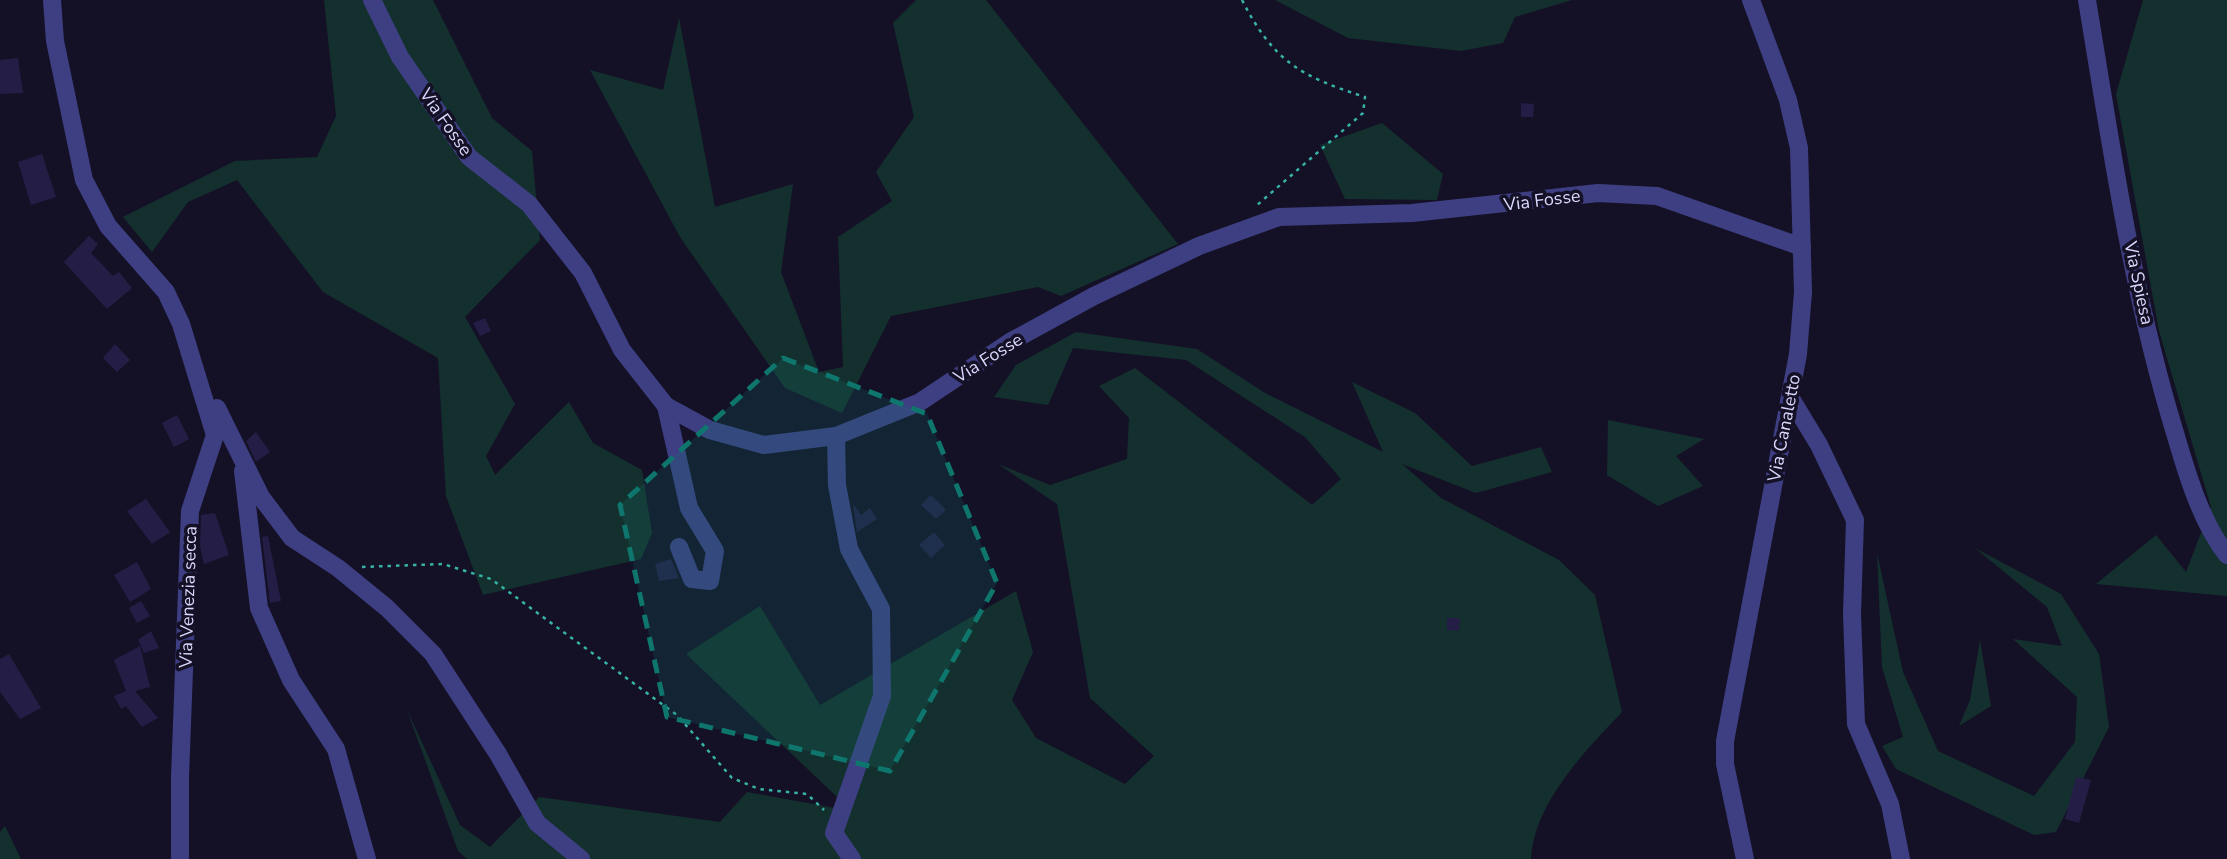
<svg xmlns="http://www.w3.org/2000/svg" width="2227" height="859" viewBox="0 0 2227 859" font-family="'Nunito Sans',sans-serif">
<rect width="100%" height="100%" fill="#141126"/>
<!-- green -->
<g fill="#14302e">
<path d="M324 0H433L492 118 532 151 540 240 465 317 515 404 486 456 495 475 569 402 593 443 642 470 652 533 641 559 483 595 446 496 438 358 323 292 237 180 188 202 152 252 123 217 235 161 317 157 336 116Z"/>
<path d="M916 0H986L1178 244 1061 296 1038 287 891 316 842 413 785 388 680 237 590 70 663 90 679 18 715 207 793 184 781 272 819 372 843 367 838 237 892 201 876 172 914 117 893 23Z"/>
<path d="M1275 0H1572L1515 17 1503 43 1461 51 1348 38Z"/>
<path d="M2143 0H2227V596L2096 584 2156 535 2186 572 2211 507 2159 331 2116 94Z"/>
<path d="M1382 123 1443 174 1437 200 1345 199 1320 145Z"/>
<path d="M1076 332 1197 349 1265 393 1383 452 1352 382 1415 413 1472 466 1541 447 1552 472 1476 493 1402 464 1441 498 1559 560 1595 595 1622 712C1585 751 1534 803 1531 859H467L458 851 407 710 460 825 490 847 539 797 720 822 747 792 852 811 686 654 760 606 820 705 1016 591 1033 652 1012 700 1036 738 1125 784 1154 756 1090 698 1057 504 998 464 1050 485 1127 459 1129 418 1099 386 1135 368 1312 505 1341 479 1305 437 1186 360 1073 348 1048 405 994 397 1016 365Z"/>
<path d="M1608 420 1704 439 1676 456 1703 486 1658 506 1607 475Z"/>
<path d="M1975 548 2061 594 2099 654 2109 727 2056 832 2034 835 1896 769 1882 746 1903 737 1882 667 1877 553 1903 672 1938 751 2034 796 2075 742 2077 697 2013 639 2062 646 2047 607Z"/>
<path d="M1980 640 1991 706 1959 726 1970 700Z"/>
<path d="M5 826 21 859H0V832Z"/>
</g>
<!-- building -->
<g fill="#241e46">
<path d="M18 58 23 93 0 94V60Z"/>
<path d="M1521 103 1534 104 1533 117H1521Z"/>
<path d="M42 154 56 197 31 205 18 162Z"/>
<path d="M89 236 98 244 91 253 113 276 119 272 132 288 107 309 64 262Z"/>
<path d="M485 318 491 331 480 336 473 323Z"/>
<path d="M115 344 130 360 117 372 103 358Z"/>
<path d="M177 415 189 439 174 447 162 423Z"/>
<path d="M256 432 270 452 256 462 246 441Z"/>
<path d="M931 495 946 510 936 519 921 505Z"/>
<path d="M146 499 170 532 152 544 127 511Z"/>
<path d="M853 504 861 515 870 508 877 519 857 532Z"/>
<path d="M215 513 229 555 204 564 200 547 201 515Z"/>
<path d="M934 532 945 545 931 558 919 545Z"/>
<path d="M268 536 281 601 270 603 262 537Z"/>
<path d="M671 559 679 578 659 581 655 564Z"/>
<path d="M137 562 151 589 130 602 114 575Z"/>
<path d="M141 601 150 616 137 623 129 608Z"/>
<path d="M1447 618H1460L1459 631 1447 630Z"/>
<path d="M151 631 159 648 144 653 138 640Z"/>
<path d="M140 646 150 687 135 691 158 718 142 727 126 706 121 709 114 696 126 691 114 660Z"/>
<path d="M9 654 41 708 20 719 0 692V659Z"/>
<path d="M2076 777 2091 780 2079 823 2065 819Z"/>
</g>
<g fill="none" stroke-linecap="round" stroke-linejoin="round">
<!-- path -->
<g stroke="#36b3a6" stroke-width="2.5" stroke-dasharray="3.5 5" stroke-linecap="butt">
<path d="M1242 0C1274 62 1300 76 1365 97L1363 113 1256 206"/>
<path d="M362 567 443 564 491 579 677 715 732 778 759 789 807 794 824 810"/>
</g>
<!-- minor -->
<g stroke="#3e3f83" stroke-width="18">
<path d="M52 0 55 41 84 180 108 226 166 292 181 324 215 435 190 511 180 777V859"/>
<path d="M372 0 400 57 469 157 529 204 583 273 622 350 666 406 710 430 764 445 836 436 920 402 1010 342 1094 296 1199 246 1279 217 1412 213 1598 193 1657 196 1802 247"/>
<path d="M2087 0C2111 145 2132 293 2175 433 2187 474 2201 522 2227 555"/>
<path d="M1790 397 1819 445 1855 520 1852 614 1856 724 1890 804 1901 859"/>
<path d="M666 406 689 508 715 551 710 581 692 579 679 547"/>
<path d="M217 408 261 497 292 538 338 568 387 608 433 654 498 754 537 823 581 859"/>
<path d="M836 436 837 485 849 549 881 609 882 696 834 833 852 859"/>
<path d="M243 471 259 608 291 680 336 749 367 859"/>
<path d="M1745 859 1725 764V741L1798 354 1803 292 1799 148 1788 100 1751 0"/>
</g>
</g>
<!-- marked area -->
<path fill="#0f766e" fill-opacity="0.2" stroke="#0f766e" stroke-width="5" stroke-dasharray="14 9" stroke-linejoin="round" d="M783 358 927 414 997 583 890 771 667 717 620 505Z"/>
<g text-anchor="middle" stroke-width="7" stroke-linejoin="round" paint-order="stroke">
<!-- street labels -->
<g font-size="18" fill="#dbd8fd" stroke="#141126">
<text transform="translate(446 122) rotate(55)" y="6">Via Fosse</text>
<text transform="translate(1542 200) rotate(-7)" y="6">Via Fosse</text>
<text transform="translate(2139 283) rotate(78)" y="6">Via Spiesa</text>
<text transform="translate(988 358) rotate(-32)" y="6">Via Fosse</text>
<text transform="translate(1784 428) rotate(-79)" y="6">Via Canaletto</text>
<text transform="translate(188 597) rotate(-88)" y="6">Via Venezia secca</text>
</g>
</g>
</svg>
